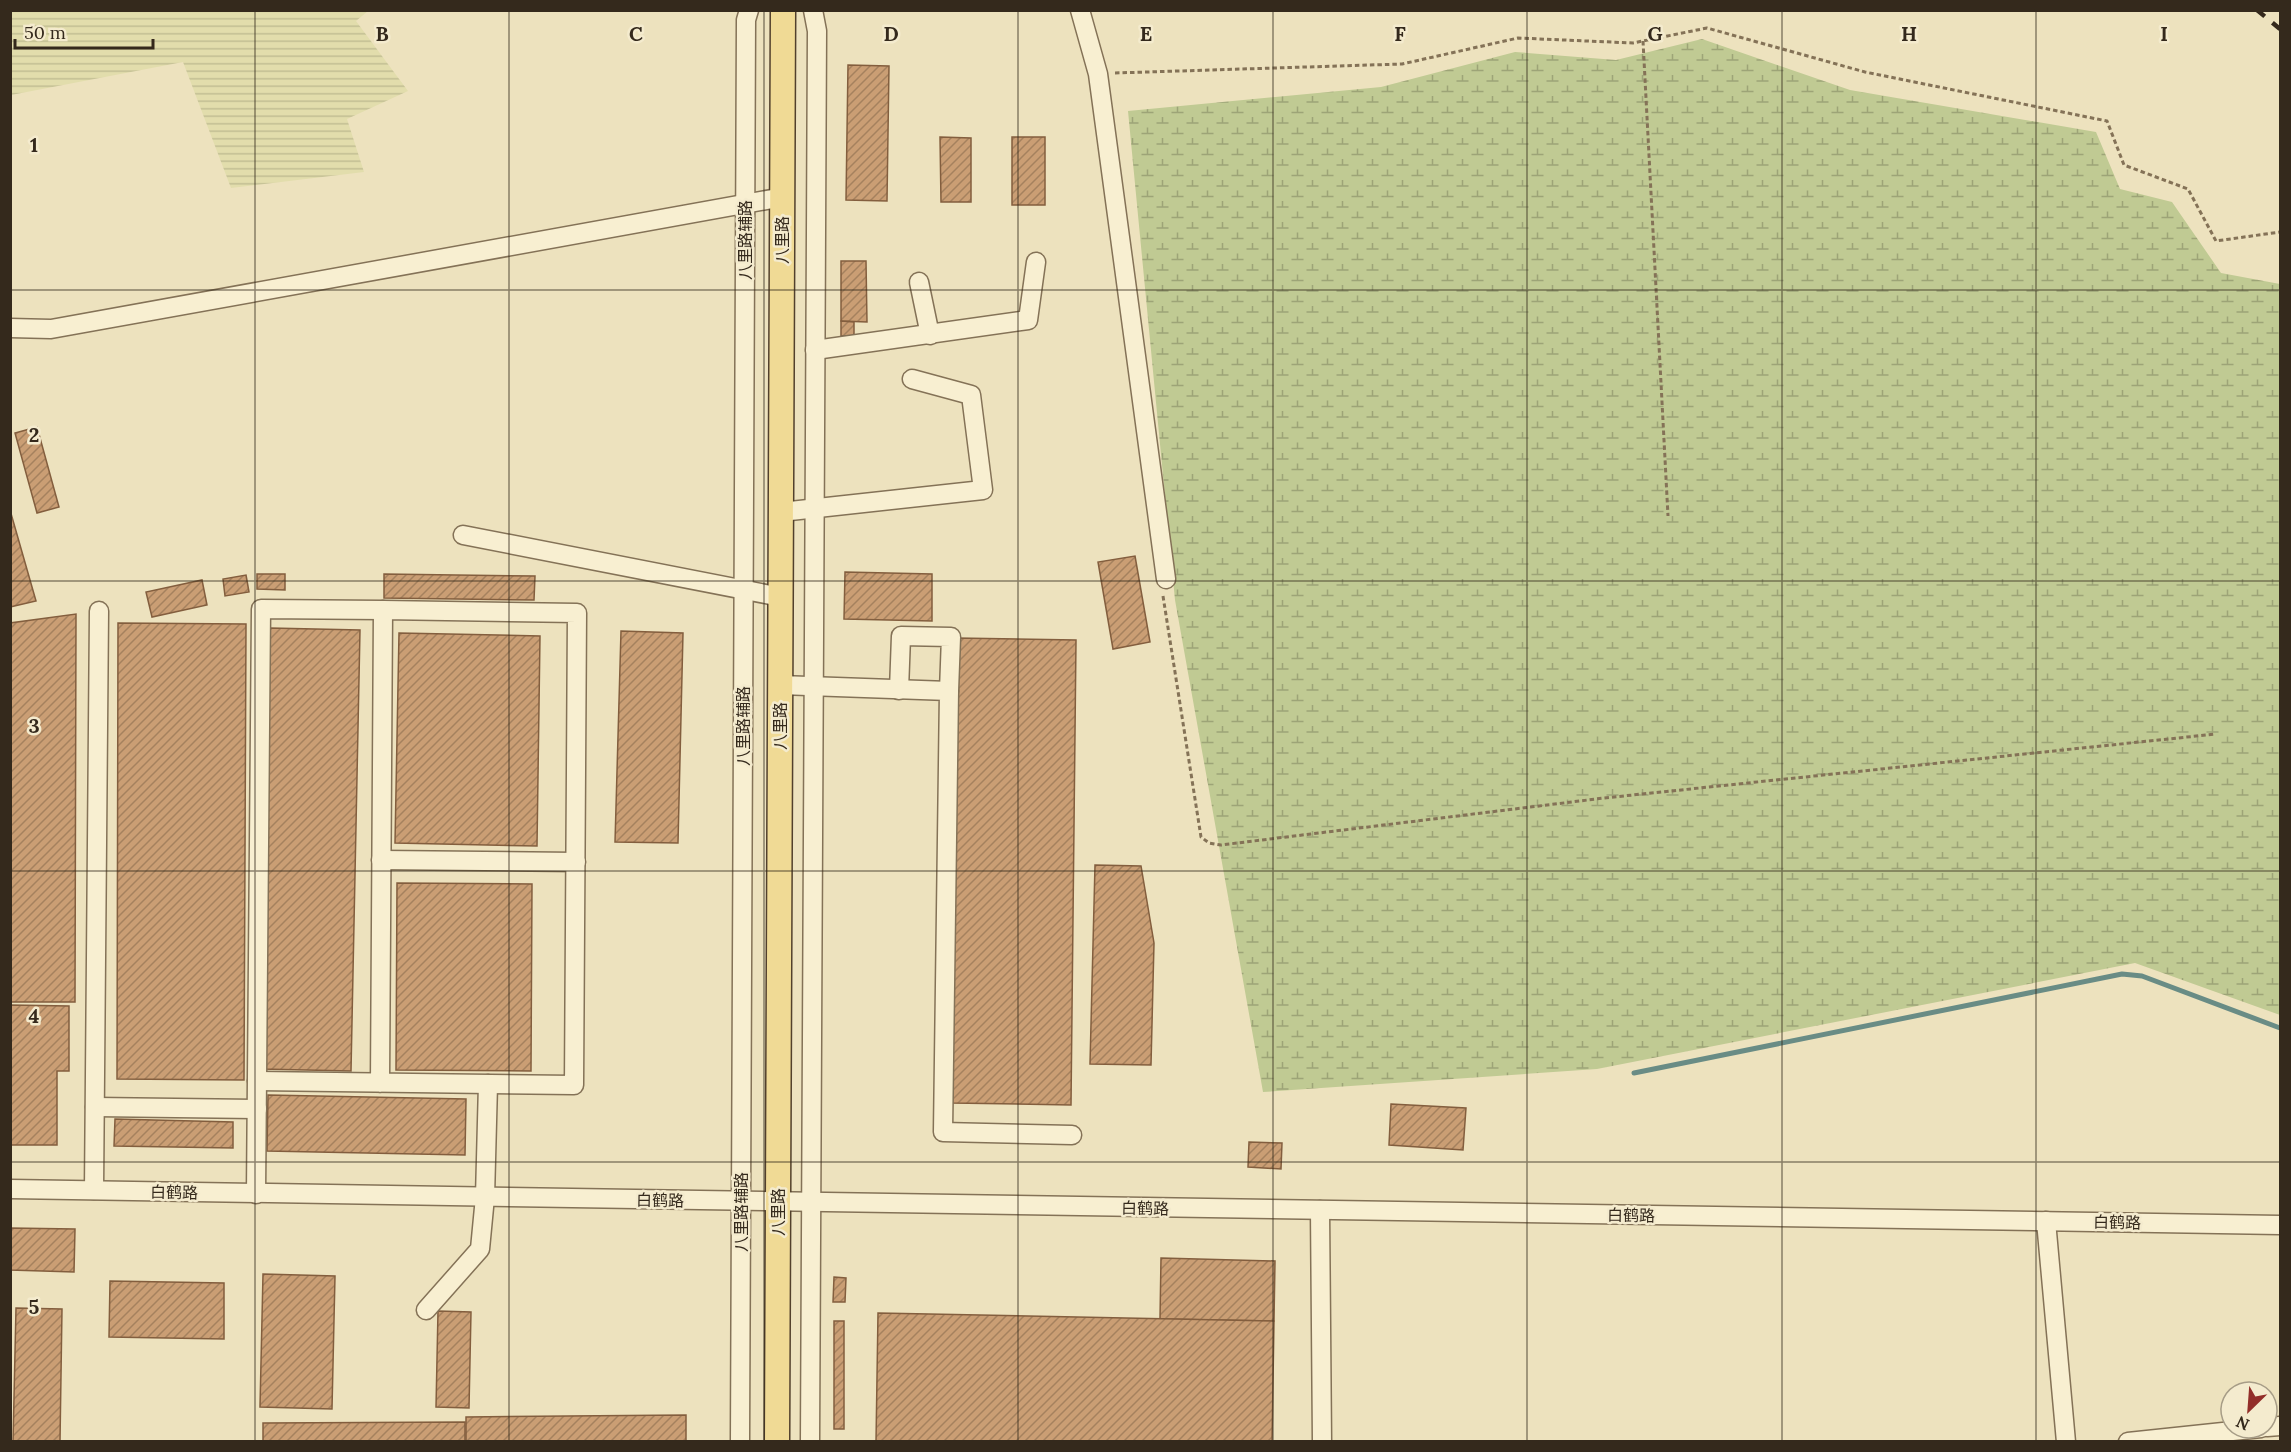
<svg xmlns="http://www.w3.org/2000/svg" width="2291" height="1452" viewBox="0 0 2291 1452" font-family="Lora,'Noto Sans SC',serif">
<defs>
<pattern id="farmland-rules" width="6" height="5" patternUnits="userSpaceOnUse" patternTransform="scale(1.5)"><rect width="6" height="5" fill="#e2ddac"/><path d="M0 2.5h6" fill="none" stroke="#c2be93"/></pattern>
<pattern id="wetland-marsh" width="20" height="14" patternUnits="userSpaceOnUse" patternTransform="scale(1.5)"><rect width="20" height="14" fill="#c0ca93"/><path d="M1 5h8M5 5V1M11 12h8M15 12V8" fill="none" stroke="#9da477"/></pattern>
<pattern id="building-hatch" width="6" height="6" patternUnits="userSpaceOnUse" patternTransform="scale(1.5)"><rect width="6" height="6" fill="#ca9e74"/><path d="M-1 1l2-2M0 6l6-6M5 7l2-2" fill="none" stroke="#a5815e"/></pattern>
</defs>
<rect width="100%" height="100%" fill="#ede2be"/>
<!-- farmland -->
<path fill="url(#farmland-rules)" d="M11 10 368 11 356 21 408 91 347 119 364 172 231 188 183 62 11 95Z"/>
<!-- wetland -->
<path fill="url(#wetland-marsh)" d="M1702 39 1850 90 2096 132 2120 189 2172 202 2221 273 2280 284V1015L2135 963 1597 1069 1263 1092 1175 600 1128 111 1381 87 1515 52 1616 60Z"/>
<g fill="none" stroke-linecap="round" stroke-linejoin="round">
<!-- stream -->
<path stroke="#698c85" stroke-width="5" d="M1634 1073 2122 974 2142 976 2280 1028"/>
</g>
<!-- building -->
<g fill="url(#building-hatch)" stroke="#835e3e" stroke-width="1.5">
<path d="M848 65 889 66 887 201 846 200Z"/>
<path d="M940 137 971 138V202H941Z"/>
<rect x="1012" y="137" width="33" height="68"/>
<path d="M841 261H866L867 322 841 321Z"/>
<path d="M841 321 854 322V336H841Z"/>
<path d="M37 427 59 507 37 513 15 433Z"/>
<path d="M10 510 36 601 10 607Z"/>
<path d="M1135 556 1150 642 1113 649 1098 562Z"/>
<path d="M845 572 932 574V621L844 619Z"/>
<path d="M257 574H285V590L257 589Z"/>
<path d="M384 574 535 576 534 600 384 598Z"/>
<path d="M246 575 249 592 225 596 223 579Z"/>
<path d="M202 580 207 605 152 617 146 592Z"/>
<path d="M76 614 75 1002H10V623Z"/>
<path d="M118 623 246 624 244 1080 117 1079Z"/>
<path d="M270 628 360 630 351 1071 261 1069Z"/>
<path d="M621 631 683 633 678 843 615 842Z"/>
<path d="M399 633 540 636 537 846 395 843Z"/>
<path d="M956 638 1076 640 1071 1105 952 1103Z"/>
<path d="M1095 865 1141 866 1154 943 1151 1065 1090 1064Z"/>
<path d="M397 883 532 884 531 1071 396 1070Z"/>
<path d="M10 1005 69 1006V1071H57V1145H10Z"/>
<path d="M268 1095 466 1099 465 1155 267 1151Z"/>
<path d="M1391 1104 1466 1108 1463 1150 1389 1145Z"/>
<path d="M115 1119 233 1122V1148L114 1146Z"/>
<path d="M1249 1142 1282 1143 1281 1169 1248 1167Z"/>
<path d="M10 1228 75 1229 74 1272 10 1270Z"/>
<path d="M1161 1258 1275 1261 1274 1321 1160 1319Z"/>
<path d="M263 1274 335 1276 332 1409 260 1407Z"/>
<path d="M834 1277 846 1278 845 1302H833Z"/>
<path d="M110 1281 224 1283V1339L109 1337Z"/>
<path d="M16 1308 62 1309 60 1442H13Z"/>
<path d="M438 1311 471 1312 469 1408 436 1407Z"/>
<path d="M878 1313 1274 1321 1272 1442H876Z"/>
<rect x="834" y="1321" width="10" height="108"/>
<path d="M686 1415V1442H466V1417Z"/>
<path d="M465 1422V1442H263V1423Z"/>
</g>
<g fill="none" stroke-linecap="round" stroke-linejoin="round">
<!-- minor casing -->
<g stroke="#847257" stroke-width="21">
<g id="minor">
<path d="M1080 10 1098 74 1166 579"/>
<path d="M919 282 930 335"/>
<path d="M10 328 51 329 783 197"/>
<path d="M815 350 1028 320 1036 262"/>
<path d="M781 512 983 490 971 395 912 379"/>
<path d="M463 535 781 597"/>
<path d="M780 685 949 691 943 1132 1072 1135"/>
<path d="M899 690 901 636 951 637 949 691"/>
<path d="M381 860 576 862"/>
<path d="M257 1081 574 1085 577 613 383 610 380 1083"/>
<path d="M95 1107 257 1109"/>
<path d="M10 1189 2280 1225"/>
<path d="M94 1190 99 611"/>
<path d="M256 1194 261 609 383 610"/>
<path d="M1320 1210 1322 1442"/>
<path d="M2046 1221 2066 1442"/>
<path d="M426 1310 480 1249 485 1197 488 1084"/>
<path d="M2267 1427 2280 1426"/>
<path d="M740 1442 746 20 749 10"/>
<path d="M810 1442 817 31 813 10"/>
<path d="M2128 1442 2261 1428"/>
</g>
</g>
<!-- major casing -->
<g stroke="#52402c" stroke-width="27">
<path id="major" d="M777 1442 783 10"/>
</g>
<!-- path -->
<g stroke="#847257" stroke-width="3" stroke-dasharray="4.5 3" stroke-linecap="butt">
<path d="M1643 41 1668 516"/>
<path d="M1115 73 1402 64 1518 38 1633 43 1707 28 1865 72 2107 121 2124 165 2188 189 2216 241 2280 232"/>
<path d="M1163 596 1201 837 1209 843 1221 845 1604 798 2216 734"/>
</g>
<!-- minor -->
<use href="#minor" stroke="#f8efd1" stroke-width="18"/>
<!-- major -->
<use href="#major" stroke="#f0da95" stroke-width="24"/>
<!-- rail -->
<path stroke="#34291c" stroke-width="4.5" stroke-dasharray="10 10" stroke-linecap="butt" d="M2257 10 2280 29"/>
</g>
<!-- grid -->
<path fill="none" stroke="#34291c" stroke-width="1.5" stroke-opacity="0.55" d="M255 10V1442M509 10V1442M764 10V1442M1018 10V1442M1273 10V1442M1527 10V1442M1782 10V1442M2036 10V1442M10 290H2280M10 581H2280M10 871H2280M10 1162H2280"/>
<g text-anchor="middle" stroke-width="5" stroke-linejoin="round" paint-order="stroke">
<!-- street labels -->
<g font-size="16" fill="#34291c" stroke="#f4ebce">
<text transform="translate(745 240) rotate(-90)" y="6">八里路辅路</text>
<text transform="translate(782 240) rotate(-90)" y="6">八里路</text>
<text transform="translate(743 726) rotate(-90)" y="6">八里路辅路</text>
<text transform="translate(780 726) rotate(-90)" y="6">八里路</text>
<text transform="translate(174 1192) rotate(1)" y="6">白鹤路</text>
<text transform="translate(660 1200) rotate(1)" y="6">白鹤路</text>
<text transform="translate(1145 1208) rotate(1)" y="6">白鹤路</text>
<text transform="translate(741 1212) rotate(-90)" y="6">八里路辅路</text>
<text transform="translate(778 1212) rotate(-90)" y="6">八里路</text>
<text transform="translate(1631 1215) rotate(1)" y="6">白鹤路</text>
<text transform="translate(2117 1222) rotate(1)" y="6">白鹤路</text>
</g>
</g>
<g font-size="20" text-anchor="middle" font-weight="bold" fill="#34291c" stroke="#f4ebce" stroke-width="5" stroke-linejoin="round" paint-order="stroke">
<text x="382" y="41">B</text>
<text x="636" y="41">C</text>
<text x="891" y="41">D</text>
<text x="1146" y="41">E</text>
<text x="1400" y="41">F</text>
<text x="1655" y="41">G</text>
<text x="1909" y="41">H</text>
<text x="2164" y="41">I</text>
<text x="34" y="152">1</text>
<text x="34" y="442">2</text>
<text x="34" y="733">3</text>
<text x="34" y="1023">4</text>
<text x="34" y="1314">5</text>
</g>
<!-- border -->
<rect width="2291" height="1452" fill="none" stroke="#34291c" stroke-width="24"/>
<!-- north arrow -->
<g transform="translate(2249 1410) rotate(205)"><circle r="28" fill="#f4ebce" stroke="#a79d87" stroke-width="1.5"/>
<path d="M0-4.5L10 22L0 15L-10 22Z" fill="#922e29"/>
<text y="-9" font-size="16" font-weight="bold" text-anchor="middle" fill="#34291c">N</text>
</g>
<!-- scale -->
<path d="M15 39v9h138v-9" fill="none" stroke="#34291c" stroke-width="3"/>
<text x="24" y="39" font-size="18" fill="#34291c" stroke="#f4ebce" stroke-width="4.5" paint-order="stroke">50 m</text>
</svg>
